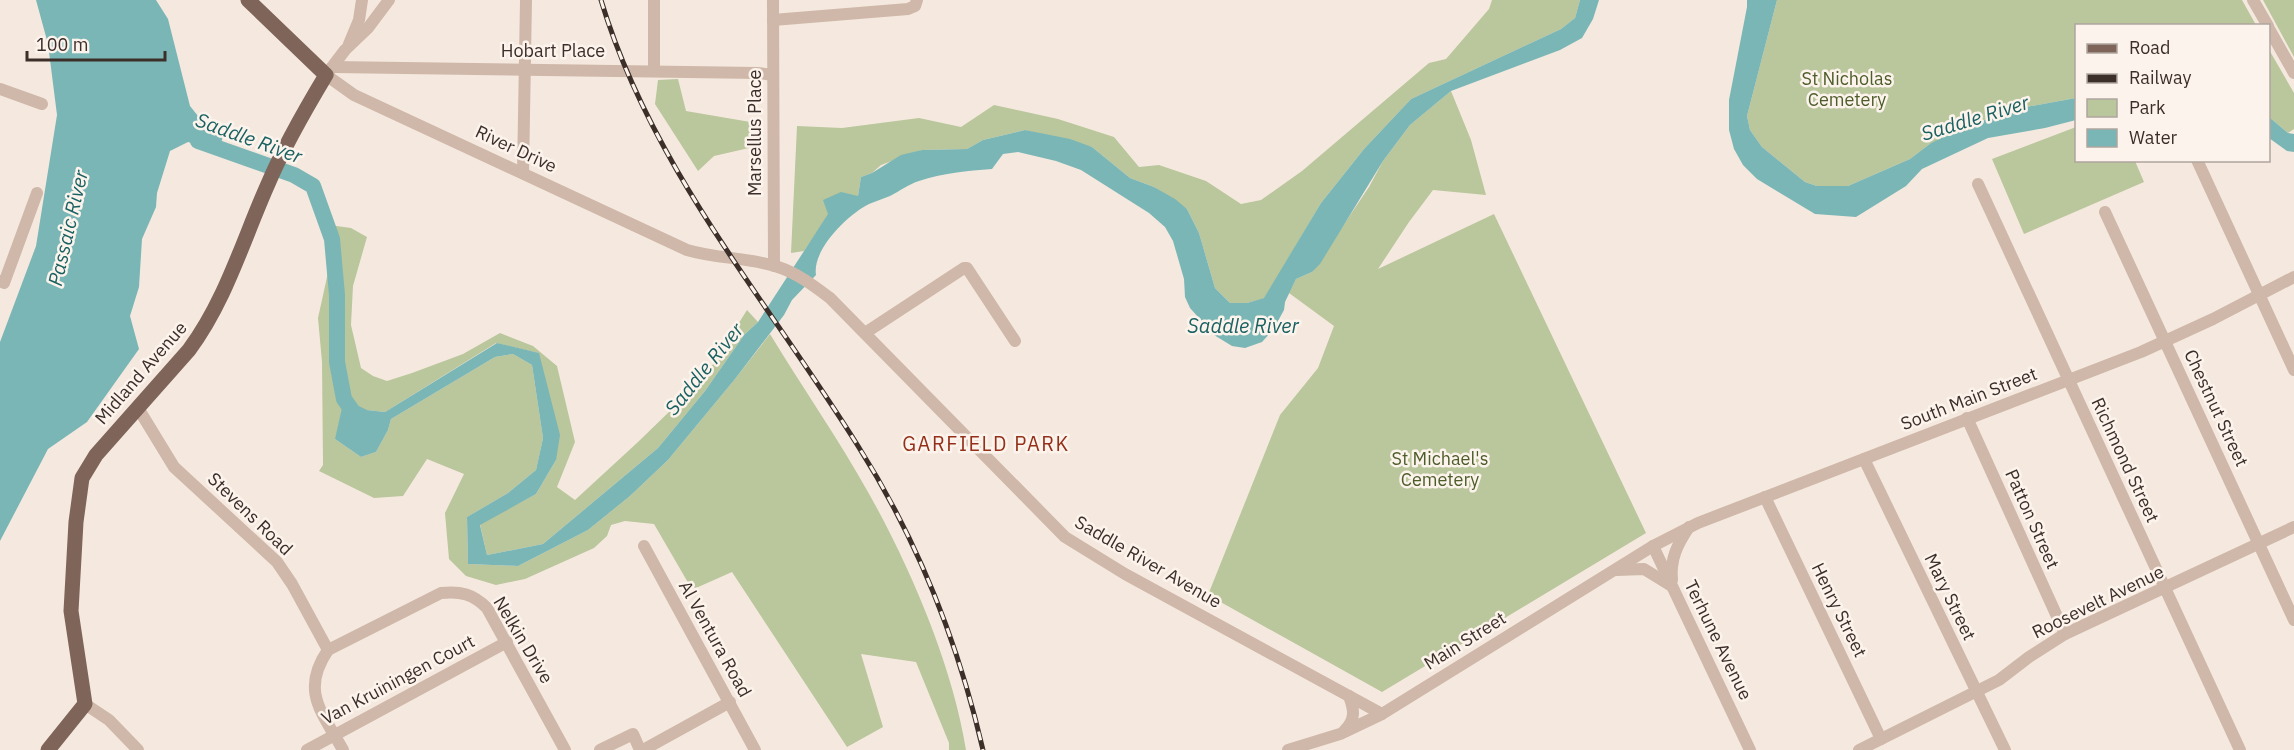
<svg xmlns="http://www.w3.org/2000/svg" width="2294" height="750" viewBox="0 0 2294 750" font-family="'IBM Plex Sans',sans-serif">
<rect width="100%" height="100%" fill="#f5e9df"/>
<!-- green -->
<g fill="#bac69c">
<path d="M1492 0H1580L1575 18 1561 29 1411 99 1364 149 1321 203 1265 298 1247 303H1230L1215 288 1199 233 1187 209 1154 187 1130 178 1092 147 1025 130 983 140 967 149 922 150 881 165 872 173 861 177 858 196 824 200 829 214 804 251 791 253 797 126 842 128 919 118 961 127 994 105 1058 119 1114 137 1139 167 1159 165 1206 181 1241 204 1261 200 1302 171 1429 63 1446 59 1489 9Z"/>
<path d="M1777 0H2242L2256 25 2076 26V98L2026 107 1931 143 1910 159 1848 186H1817L1805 182 1762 147 1750 130 1747 116Z"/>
<path d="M2263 0H2294V57Z"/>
<path d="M2268 48 2294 93V129L2288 133 2269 117Z"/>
<path d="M678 79 686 111 762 124V145L714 156 698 171 655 104 658 80Z"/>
<path d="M1451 91 1471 140 1486 195 1433 190 1409 222 1378 269 1494 214 1646 533 1382 692 1208 595 1280 415 1318 368 1334 326 1289 293 1296 279 1312 272 1369 187 1383 161 1410 125Z"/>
<path d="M2076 127V160L2135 161 2144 182 2024 234 1992 159Z"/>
<path d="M322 224 351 228 367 237 353 286 351 325 361 368 373 376 387 381 412 373 463 354 500 333 533 346 557 366 575 442 557 487 575 500 638 442 705 377 747 310 758 322 744 335 705 391 658 448 543 544 487 555 480 524 536 494 556 460 538 353 496 343 385 412 367 410 335 439 361 457 376 452 388 430 391 419 495 357 513 354 532 365 543 438 536 470 508 493 467 517 468 564 518 566 588 530 630 496 668 460 735 379 770 334C802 387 838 438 868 492 910 566 953 667 966 750H949V743L916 662 861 654 883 727 847 747 732 572 696 588 690 586 654 524 625 521 611 525 607 536 594 548 525 579 496 585 466 576 449 559 445 513 464 474 427 459 403 496 374 498 319 471 323 465 322 362 318 318 329 268 330 255Z"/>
</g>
<!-- water -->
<g fill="#7ab6b5">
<path d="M36 0H156L168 19 190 106 202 121 223 137 218 151 188 142 170 151 157 193 156 207 142 239 139 287 130 316 139 349 87 422 48 449 0 541V342L36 246 57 115 48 44Z"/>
<path d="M1580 0H1599L1593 19 1582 38 1560 50 1451 91 1410 125 1383 161 1320 264 1312 272 1296 279 1285 302 1284 310 1273 330 1262 342 1245 348 1232 346 1214 335 1190 308 1185 297 1184 279 1173 241 1165 227 1149 213 1081 170 1056 161 1018 152 1003 154 992 169C967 171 943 173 919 181 909 184 900 191 890 196 883 199 876 201 869 204 847 215 812 250 816 275L792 300 784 315 735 379 668 460 630 496 588 530 518 566 468 564 467 517 508 493 536 470 543 438 532 365 513 354 495 357 391 419 388 430 376 452 361 457 335 439 344 399 367 410 385 412 497 343 539 353 560 435 556 460 536 494 480 525 487 555 543 544 658 448 705 391 744 335 758 322 828 214 823 200 841 192 858 196 861 177 872 173 901 155 922 150 967 149 983 140 1025 130 1070 139 1092 147 1130 178 1154 187 1175 199 1187 209 1199 233 1215 288 1230 303H1247L1264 298 1321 203 1364 149 1411 99 1561 29 1575 18Z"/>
<path d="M1747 0H1777L1747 116 1750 130 1762 147 1805 182 1817 186H1848L1910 159 1931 143 1969 125 2026 107 2076 98V120L2045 128 1988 138 1922 169 1906 186 1856 217 1815 214 1757 179 1743 165 1734 149 1729 130V100L1747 7Z"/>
<path d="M2269 117 2288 133 2294 134V152L2287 151 2269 138Z"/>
</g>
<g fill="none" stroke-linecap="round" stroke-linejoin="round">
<!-- river -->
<path stroke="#7ab6b5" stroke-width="16" d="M198 141 294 175 313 186 332 239 337 295V362L344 399 356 416"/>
<!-- minor -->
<g stroke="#cfb8a9" stroke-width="12">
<path d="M389 0 368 28 345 50 326 75 354 95 687 250C717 259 748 257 778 267 797 273 814 286 830 298L1065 537 1125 574 1382 714"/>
<path d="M773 0 774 266"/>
<path d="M2253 0 2268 26"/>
<path d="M773 20 908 9 915 6 917 0"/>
<path d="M2268 27 2294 73"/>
<path d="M349 44 359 20 362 0"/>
<path d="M333 67 758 73 773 75"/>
<path d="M654 71V0"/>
<path d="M0 89 42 104"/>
<path d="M2197 160 2294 370"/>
<path d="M523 173 526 0"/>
<path d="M1978 184 2240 750"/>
<path d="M2105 212 2294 620"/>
<path d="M0 281 4 283 37 193"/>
<path d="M865 333 964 268H967L1015 341"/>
<path d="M138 408 174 467 277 562 292 584 328 650C300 691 322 712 343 750"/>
<path d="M1967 418 2065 634"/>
<path d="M1864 459 2005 750"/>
<path d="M1765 497 1881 739"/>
<path d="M644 546 755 750"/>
<path d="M1653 546 1750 750"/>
<path d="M1617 570 1644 569 1670 585"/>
<path d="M1672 580C1670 559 1677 545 1689 527"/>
<path d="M328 650 441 593C461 591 473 594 487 608L565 750"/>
<path d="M85 704 109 720 138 750"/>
<path d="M1345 730C1356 719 1354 709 1349 696"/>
<path d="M307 750 507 642"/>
<path d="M600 750 633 734 640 750"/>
<path d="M643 750 730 702"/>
<path d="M1288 750 1340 734 1382 714 1653 546 1698 523 2141 352 2213 319 2294 277"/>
<path d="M1859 750 1999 680 2029 657 2065 634 2294 527"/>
</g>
<!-- major -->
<path stroke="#7f6459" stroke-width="15" d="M48 750 85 704 71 611 76 522 82 478 96 455 189 350C226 300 243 240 268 184 284 146 305 110 326 75L248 0"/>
<!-- rail casing -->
<g stroke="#3c2e29" stroke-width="5">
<path id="rail" d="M601 0C651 167 767 300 858 446 917 539 958 642 983 750"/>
</g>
<!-- rail -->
<use href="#rail" stroke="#fcf4ec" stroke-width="3" stroke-dasharray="9" stroke-linecap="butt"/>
</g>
<g text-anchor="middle" stroke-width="5" stroke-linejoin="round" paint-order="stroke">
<!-- street labels -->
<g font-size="18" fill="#3c2e29" stroke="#fcf4ec">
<text x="553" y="57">Hobart Place</text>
<text transform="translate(755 133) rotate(-90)" y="6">Marsellus Place</text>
<text transform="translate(516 149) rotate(25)" y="6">River Drive</text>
<text transform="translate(141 373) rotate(-49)" y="6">Midland Avenue</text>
<text transform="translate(1969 399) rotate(-21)" y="6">South Main Street</text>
<text transform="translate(2216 408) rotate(65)" y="6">Chestnut Street</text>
<text transform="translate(2125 460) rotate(65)" y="6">Richmond Street</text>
<text transform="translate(250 514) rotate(44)" y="6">Stevens Road</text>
<text transform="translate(2032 519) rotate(66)" y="6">Patton Street</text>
<text transform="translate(1148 562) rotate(30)" y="6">Saddle River Avenue</text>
<text transform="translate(1950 597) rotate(64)" y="6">Mary Street</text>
<text transform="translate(2098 602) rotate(-26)" y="6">Roosevelt Avenue</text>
<text transform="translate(1839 610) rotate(64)" y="6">Henry Street</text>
<text transform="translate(715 639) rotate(61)" y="6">Al Ventura Road</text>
<text transform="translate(523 640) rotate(59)" y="6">Nelkin Drive</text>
<text transform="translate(1718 640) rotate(64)" y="6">Terhune Avenue</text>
<text transform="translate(1465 641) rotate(-32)" y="6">Main Street</text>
<text transform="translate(398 680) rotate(-28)" y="6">Van Kruiningen Court</text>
</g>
<!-- park labels -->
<g font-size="18" fill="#4d5d2a" stroke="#fcf4ec">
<text x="1847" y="85">St Nicholas<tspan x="1847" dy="21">Cemetery</tspan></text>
<text x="1440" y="465">St Michael's<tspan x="1440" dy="21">Cemetery</tspan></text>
</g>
<!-- water labels -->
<g font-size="20" font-style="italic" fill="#1a6162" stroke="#fcf4ec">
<text transform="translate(1975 118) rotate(-17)" y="7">Saddle River</text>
<text transform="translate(249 138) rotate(20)" y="7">Saddle River</text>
<text transform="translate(68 228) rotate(-77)" y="7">Passaic River</text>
<text x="1243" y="333">Saddle River</text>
<text transform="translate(704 369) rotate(-51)" y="7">Saddle River</text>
</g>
<!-- neighbourhood labels -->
<g font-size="20" letter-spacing="1.5" fill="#943019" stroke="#fcf4ec">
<text x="986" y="451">GARFIELD PARK</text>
</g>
</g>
<!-- legend -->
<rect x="2075" y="24" width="195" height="138" fill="#fcf4ec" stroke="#afa59e" stroke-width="1.5"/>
<rect x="2087" y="44" width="30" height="9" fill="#7f6459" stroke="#afa59e" stroke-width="1.5"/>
<text x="2129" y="54" font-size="18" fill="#3c2e29">Road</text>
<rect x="2087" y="74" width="30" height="9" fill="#3c2e29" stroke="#afa59e" stroke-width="1.5"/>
<text x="2129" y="84" font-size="18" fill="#3c2e29">Railway</text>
<rect x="2087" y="99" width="30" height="18" fill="#bac69c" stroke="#afa59e" stroke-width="1.5"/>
<text x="2129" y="114" font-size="18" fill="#3c2e29">Park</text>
<rect x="2087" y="129" width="30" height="18" fill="#7ab6b5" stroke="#afa59e" stroke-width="1.5"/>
<text x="2129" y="144" font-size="18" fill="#3c2e29">Water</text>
<!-- scale -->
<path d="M27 51v9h138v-9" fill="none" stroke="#3c2e29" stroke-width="3"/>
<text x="36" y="51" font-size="18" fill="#3c2e29" stroke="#fcf4ec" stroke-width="4.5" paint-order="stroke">100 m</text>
</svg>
